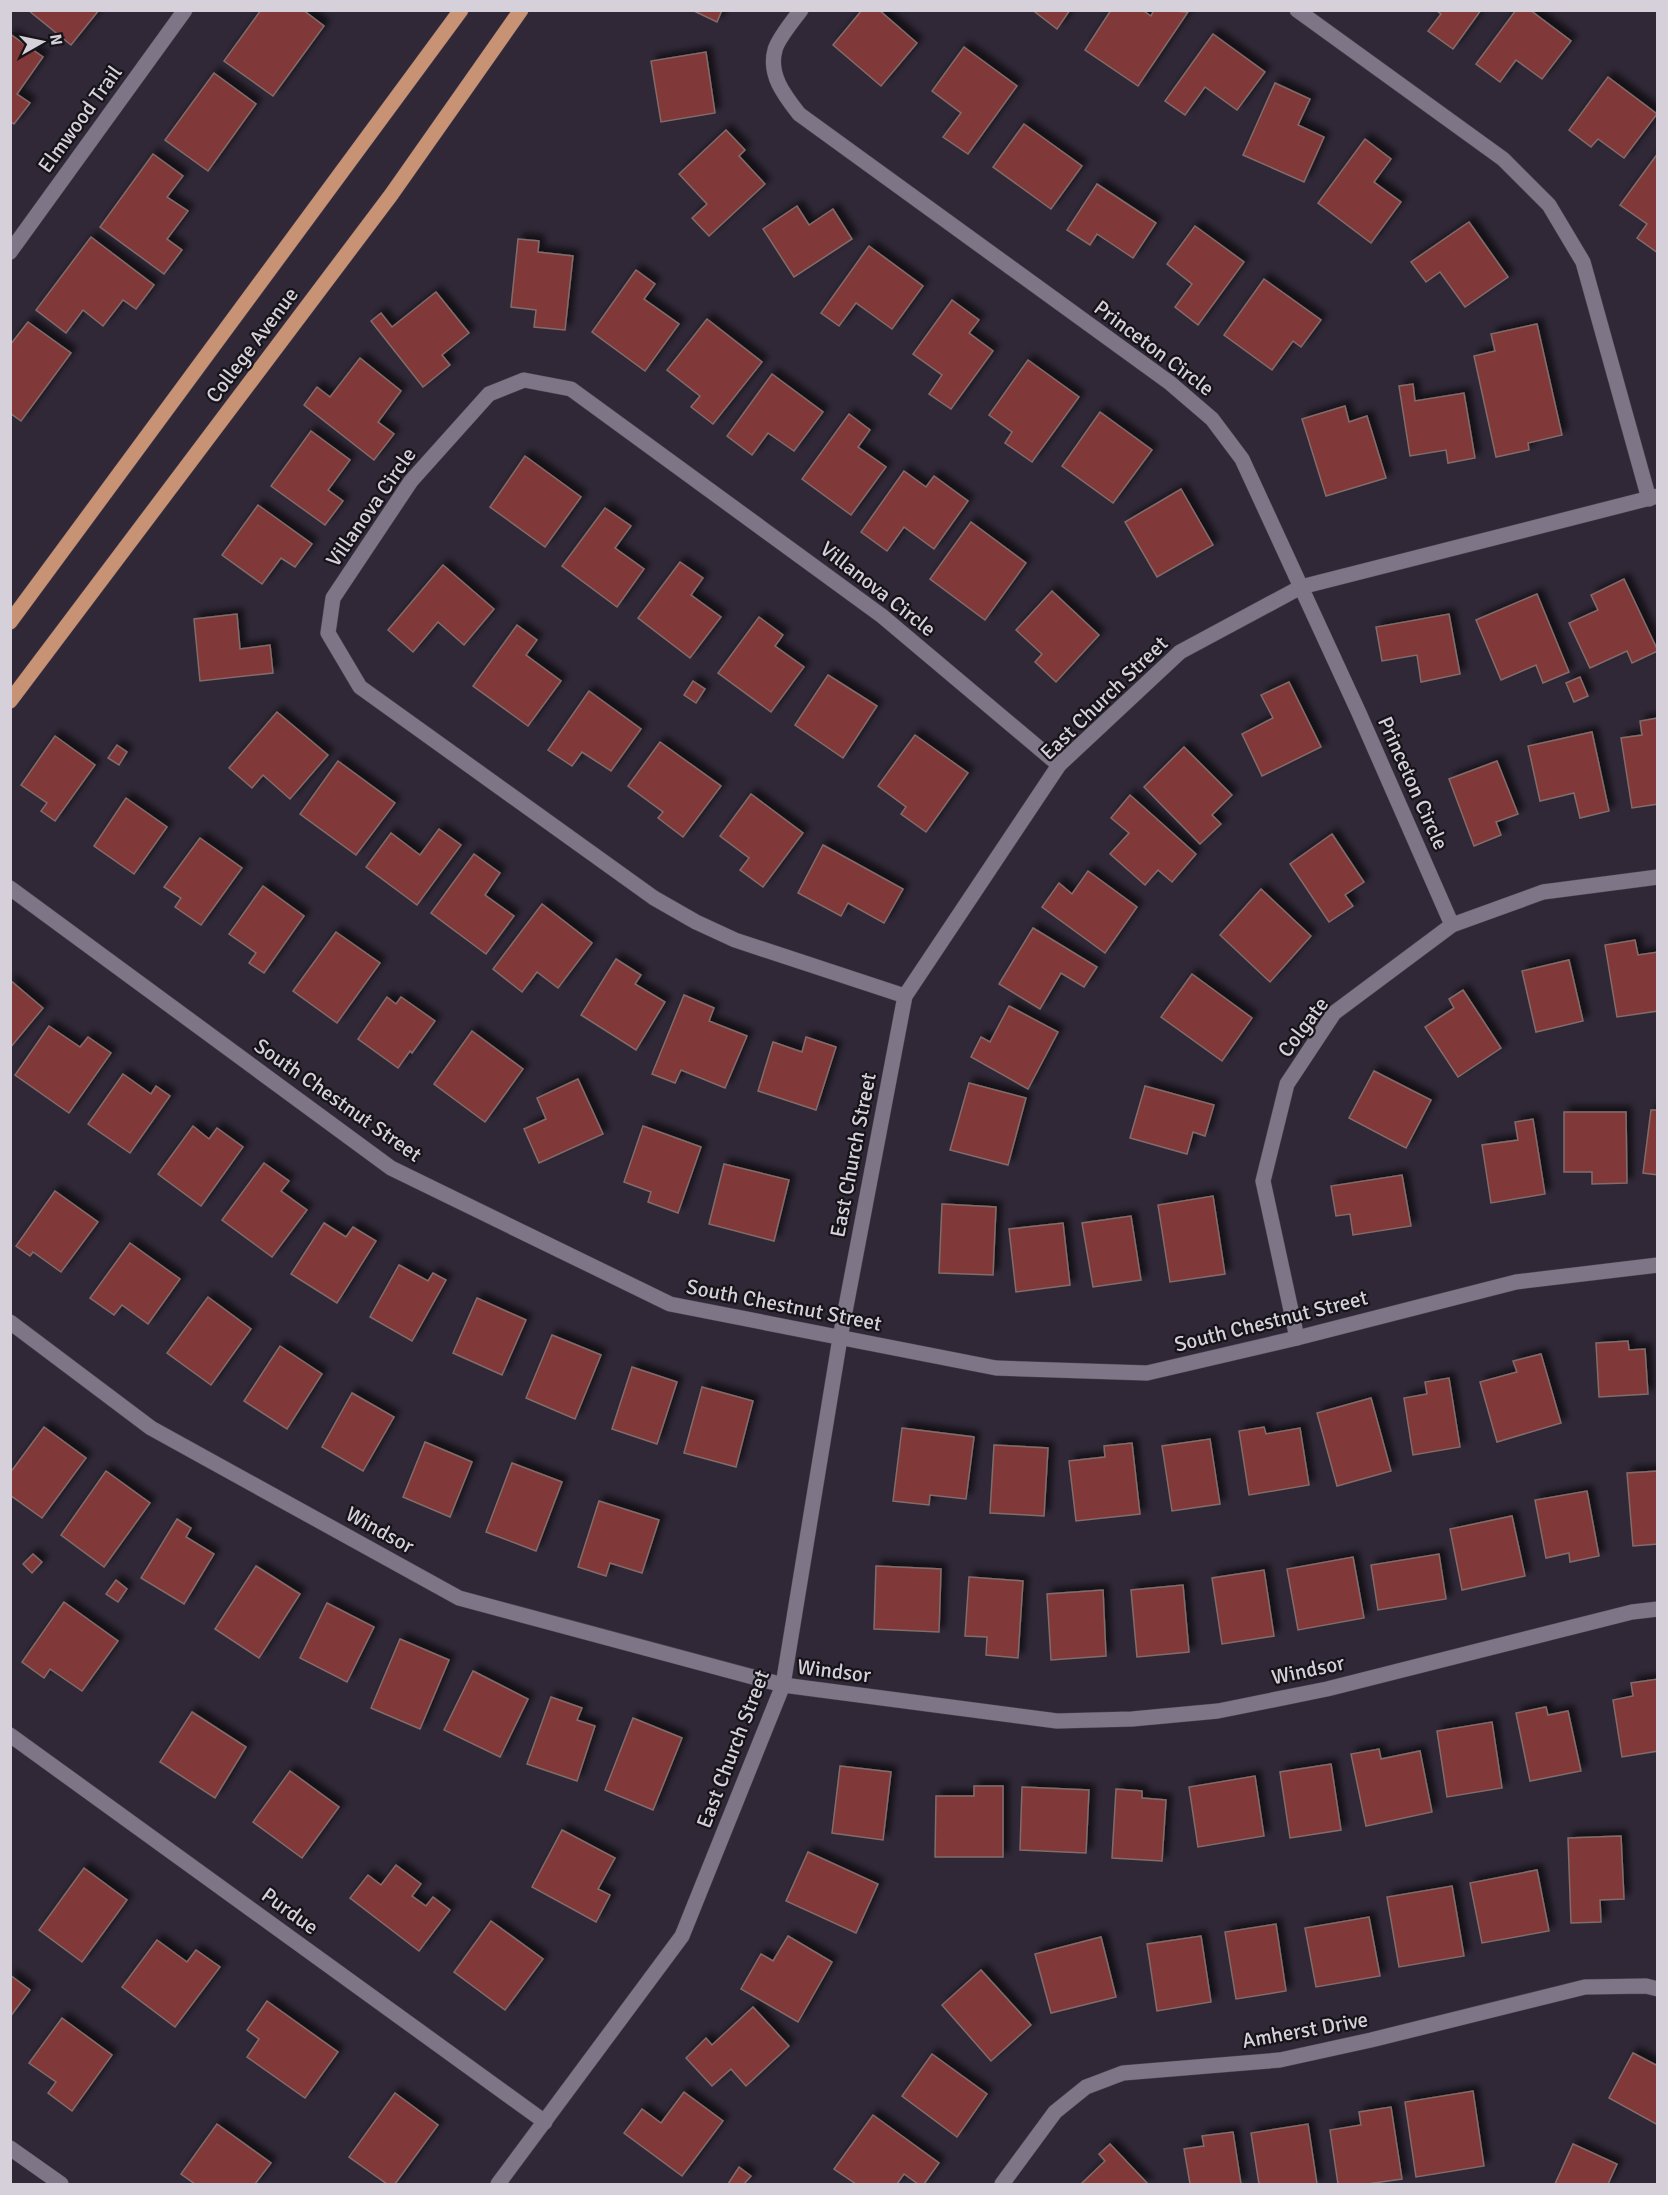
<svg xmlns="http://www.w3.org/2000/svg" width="1668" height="2195" viewBox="0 0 1668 2195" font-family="Signika,sans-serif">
<defs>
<filter id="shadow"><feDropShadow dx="5.5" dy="-5.5" stdDeviation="3" flood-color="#0009"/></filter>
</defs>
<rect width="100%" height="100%" fill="#302837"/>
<!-- building -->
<g fill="#813738" stroke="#826c6b" stroke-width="1.5" filter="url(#shadow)">
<path d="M28 10H99L71 45Z"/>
<path d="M261 10H303L324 26 273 96 224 61Z"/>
<path d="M692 10H722L717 22Z"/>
<path d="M862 10H879L917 43 881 86 833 45Z"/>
<path d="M1036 10H1070L1057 29 1035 12Z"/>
<path d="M1111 10H1142L1151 16 1154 10 1188 12 1138 86 1085 50Z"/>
<path d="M1436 10H1481L1453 49 1428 31 1441 14Z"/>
<path d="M1516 10H1530L1571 41 1542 79 1516 60 1500 82 1476 64Z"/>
<path d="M10 34 43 57 17 94 30 103 14 124 10 121Z"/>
<path d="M1213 34 1265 72 1237 110 1205 87 1185 115 1165 101Z"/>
<path d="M964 47 1017 86 968 154 943 137 961 113 932 91Z"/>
<path d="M706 52 715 113 661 122 651 61Z"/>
<path d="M214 73 256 104 208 171 165 140Z"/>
<path d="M1608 77 1657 114 1624 158 1598 139 1591 147 1569 130Z"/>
<path d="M1275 83 1310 99 1298 125 1324 137 1304 182 1243 155Z"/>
<path d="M1024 124 1082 166 1051 209 993 167Z"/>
<path d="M726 130 745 150 739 156 765 184 709 236 692 218 707 204 679 174Z"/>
<path d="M1365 139 1391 159 1374 182 1401 202 1371 243 1318 203Z"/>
<path d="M1658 153V253L1637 238 1647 224 1620 205Z"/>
<path d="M153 154 183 176 167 197 188 211 167 239 182 250 164 274 100 227Z"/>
<path d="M1097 184 1156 223 1133 258 1097 234 1090 245 1067 230Z"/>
<path d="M797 206 809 225 833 209 852 239 794 277 763 229Z"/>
<path d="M1469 222 1508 277 1465 307 1440 272 1426 282 1411 262Z"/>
<path d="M1195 226 1244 262 1198 325 1175 307 1192 284 1167 264Z"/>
<path d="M91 237 154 285 136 309 123 300 103 326 83 310 66 333 36 310Z"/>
<path d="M518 239 539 241 538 252 573 256 565 330 534 327 536 310 511 307Z"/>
<path d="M869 246 923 286 892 329 856 303 839 326 821 313Z"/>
<path d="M636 270 655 284 644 299 679 324 645 371 592 332Z"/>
<path d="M1264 279 1321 320 1301 347 1293 341 1272 370 1224 335Z"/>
<path d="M436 292 469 333 442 355 450 365 423 387 371 321 381 313 392 327Z"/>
<path d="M952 300 979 320 969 333 993 351 951 409 929 394 942 375 913 354Z"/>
<path d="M707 319 762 362 713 424 691 407 700 396 667 370Z"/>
<path d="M28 322 71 353 21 421 10 413V345Z"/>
<path d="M1537 324 1562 435 1528 443 1529 450 1496 457 1474 356 1495 351 1491 334Z"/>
<path d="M360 358 401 391 378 422 394 434 374 460 304 405 317 387 330 397Z"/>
<path d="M1028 360 1079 397 1032 462 1005 443 1012 432 989 415Z"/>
<path d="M772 374 823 412 794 451 768 433 752 455 727 436Z"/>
<path d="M1413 384 1415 401 1464 393 1475 458 1448 463 1446 450 1410 456 1399 386Z"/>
<path d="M1345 406 1349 422 1367 416 1386 478 1326 496 1302 419Z"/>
<path d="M1100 412 1152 450 1113 503 1062 466Z"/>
<path d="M849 414 870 430 858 447 886 467 851 515 802 479Z"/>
<path d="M311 431 350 460 328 490 343 501 325 525 271 486Z"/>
<path d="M525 456 581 497 545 547 490 507Z"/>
<path d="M904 471 926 487 934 476 968 501 934 549 904 527 887 551 861 532Z"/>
<path d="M1181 489 1213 545 1157 577 1125 522Z"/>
<path d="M258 505 312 544 295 567 281 558 262 584 222 555Z"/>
<path d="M605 508 631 526 615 548 644 569 617 607 562 566Z"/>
<path d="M971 522 1026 563 985 620 930 579Z"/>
<path d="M680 562 703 578 691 595 721 617 690 658 638 618Z"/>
<path d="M443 565 494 609 464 645 438 622 413 652 388 630Z"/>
<path d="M1624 579 1658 651 1632 663 1627 651 1590 668 1569 623 1598 610 1591 595Z"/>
<path d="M1052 591 1099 635 1056 682 1035 662 1042 654 1016 630Z"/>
<path d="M1537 594 1569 672 1543 683 1536 665 1501 680 1476 620Z"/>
<path d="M237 614 240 649 270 645 273 673 200 681 194 619Z"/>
<path d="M1449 614 1460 674 1421 682 1417 655 1382 661 1376 627Z"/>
<path d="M759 617 783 635 775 646 804 667 771 712 718 673Z"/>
<path d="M517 625 537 640 526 655 561 681 528 726 473 686Z"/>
<path d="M828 675 877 706 843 758 795 725Z"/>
<path d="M1580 677 1588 696 1574 702 1566 683Z"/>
<path d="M693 681 705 689 696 703 684 695Z"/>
<path d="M1289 682 1321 747 1262 776 1242 734 1273 718 1261 695Z"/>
<path d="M589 691 641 729 611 771 582 752 572 766 548 750Z"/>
<path d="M277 712 328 755 290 799 263 775 252 788 229 768Z"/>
<path d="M1658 718V804L1632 808 1621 738 1642 735 1640 721Z"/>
<path d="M1592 732 1609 811 1580 818 1574 793 1540 801 1528 746Z"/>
<path d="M915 735 968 773 926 832 901 814 906 807 878 786Z"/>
<path d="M55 736 95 765 55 821 41 811 47 803 21 785Z"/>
<path d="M660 742 721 786 683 837 658 818 663 812 628 786Z"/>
<path d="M117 745 127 752 119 765 108 758Z"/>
<path d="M1184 747 1232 795 1212 815 1221 824 1200 844 1144 787Z"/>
<path d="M338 761 395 803 356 855 300 814Z"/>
<path d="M1497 761 1518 814 1496 822 1501 835 1474 846 1449 779Z"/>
<path d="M751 794 803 833 763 887 740 870 749 858 720 836Z"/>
<path d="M1130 795 1196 854 1172 882 1158 870 1145 885 1110 854 1129 833 1111 818Z"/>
<path d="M126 798 167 827 134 874 94 846Z"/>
<path d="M439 829 461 845 417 905 366 867 391 833 420 855Z"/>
<path d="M1332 834 1364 882 1345 895 1353 906 1329 922 1290 864Z"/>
<path d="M200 838 242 868 201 925 175 907 181 898 164 887Z"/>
<path d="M823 845 903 889 884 923 848 903 841 916 798 893Z"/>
<path d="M474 854 500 873 485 895 514 916 486 954 431 913Z"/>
<path d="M1088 871 1137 907 1105 953 1042 907 1059 883 1072 894Z"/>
<path d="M263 886 304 916 264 973 249 963 256 953 229 934Z"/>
<path d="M1261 889 1311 936 1270 982 1220 935Z"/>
<path d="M542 904 592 943 558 988 537 972 522 992 493 969Z"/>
<path d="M1033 928 1097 967 1084 987 1061 973 1040 1009 999 984Z"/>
<path d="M336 932 380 963 337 1023 293 991Z"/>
<path d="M1635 940 1638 955 1658 952V1011L1617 1017 1605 945Z"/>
<path d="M616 959 641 975 635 984 665 1002 636 1050 581 1015Z"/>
<path d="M1569 960 1583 1021 1536 1032 1522 971Z"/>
<path d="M1192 974 1252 1018 1222 1061 1161 1017Z"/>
<path d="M10 980 43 1008 10 1048Z"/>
<path d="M1463 990 1501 1048 1458 1077 1425 1027 1454 1008 1449 999Z"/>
<path d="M684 995 714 1008 709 1021 747 1036 725 1088 681 1070 675 1083 652 1074Z"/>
<path d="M387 997 396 1004 401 997 435 1021 412 1053 410 1051 398 1068 358 1039Z"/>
<path d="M1009 1006 1058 1032 1028 1089 971 1057 981 1037 990 1042Z"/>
<path d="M49 1026 80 1047 88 1037 111 1053 69 1113 15 1075Z"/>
<path d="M472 1031 523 1069 485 1122 434 1084Z"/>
<path d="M806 1037 836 1047 816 1110 758 1091 773 1042 802 1052Z"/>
<path d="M1374 1071 1431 1100 1406 1148 1349 1118Z"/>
<path d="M123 1074 151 1094 156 1086 170 1096 130 1153 88 1124Z"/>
<path d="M578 1079 603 1134 539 1163 524 1129 546 1119 537 1098Z"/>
<path d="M969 1083 1026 1098 1008 1165 950 1150Z"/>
<path d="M1145 1086 1214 1105 1205 1136 1193 1132 1187 1154 1130 1138Z"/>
<path d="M1651 1110H1658V1175L1643 1173Z"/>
<path d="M1564 1112H1626L1627 1183 1592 1184V1172H1564Z"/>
<path d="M1533 1119 1545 1194 1491 1203 1482 1145 1518 1140 1515 1122Z"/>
<path d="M193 1126 209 1139 217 1128 243 1147 201 1206 158 1174Z"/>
<path d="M643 1126 701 1147 678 1213 648 1202 651 1192 624 1182Z"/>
<path d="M264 1163 289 1181 281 1191 307 1210 272 1257 222 1220Z"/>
<path d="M724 1164 789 1180 774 1241 709 1224Z"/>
<path d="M1402 1175 1411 1226 1353 1235 1350 1214 1336 1216 1331 1186Z"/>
<path d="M55 1191 98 1222 61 1272 33 1252 30 1256 16 1246Z"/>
<path d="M1213 1196 1225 1274 1170 1282 1158 1205Z"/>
<path d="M942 1204 996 1207 993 1275 939 1273Z"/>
<path d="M1131 1216 1141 1280 1093 1287 1082 1223Z"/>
<path d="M324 1223 346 1237 353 1227 376 1241 337 1303 291 1274Z"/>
<path d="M1063 1223 1070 1285 1016 1292 1009 1229Z"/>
<path d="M130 1243 180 1279 148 1324 122 1305 114 1315 90 1298Z"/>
<path d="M399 1265 428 1281 433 1273 446 1280 412 1341 370 1317Z"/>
<path d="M208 1297 251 1329 211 1385 167 1353Z"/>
<path d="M477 1298 526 1320 502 1375 453 1353Z"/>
<path d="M552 1335 601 1355 575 1419 526 1398Z"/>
<path d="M1628 1341 1629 1350 1645 1349 1648 1394 1599 1397 1596 1343Z"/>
<path d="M280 1346 322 1374 287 1429 244 1401Z"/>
<path d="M1541 1354 1561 1423 1497 1442 1480 1382 1517 1372 1513 1361Z"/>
<path d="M632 1367 677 1382 657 1444 612 1429Z"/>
<path d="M1449 1378 1460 1447 1413 1455 1404 1398 1427 1394 1425 1382Z"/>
<path d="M702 1387 753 1401 736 1467 684 1453Z"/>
<path d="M352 1393 394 1417 363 1471 322 1447Z"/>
<path d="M1371 1398 1391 1471 1337 1486 1317 1413Z"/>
<path d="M44 1427 86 1458 42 1518 10 1495V1473Z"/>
<path d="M1264 1427 1266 1434 1300 1428 1309 1485 1249 1495 1239 1431Z"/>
<path d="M902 1428 974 1437 966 1499 930 1495 929 1505 893 1501Z"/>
<path d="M1210 1439 1220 1504 1172 1511 1162 1446Z"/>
<path d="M425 1442 472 1462 450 1517 403 1497Z"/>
<path d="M1132 1443 1140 1514 1076 1521 1069 1461 1105 1457 1104 1446Z"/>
<path d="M994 1445 1048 1448 1044 1516 990 1513Z"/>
<path d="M512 1463 562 1482 536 1551 486 1532Z"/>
<path d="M106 1471 150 1503 104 1567 61 1535Z"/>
<path d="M1658 1471V1544L1633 1546 1627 1473Z"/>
<path d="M1587 1491 1599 1556 1570 1562 1569 1553 1546 1558 1535 1500Z"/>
<path d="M599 1501 659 1520 642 1573 610 1563 606 1576 578 1567Z"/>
<path d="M1512 1516 1525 1576 1462 1590 1450 1529Z"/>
<path d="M177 1519 191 1528 186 1537 214 1554 184 1604 141 1578Z"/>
<path d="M33 1554 42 1562 32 1573 23 1564Z"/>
<path d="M1439 1554 1446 1599 1378 1610 1371 1565Z"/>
<path d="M1353 1557 1364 1618 1298 1630 1287 1569Z"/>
<path d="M256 1566 300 1594 259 1658 215 1629Z"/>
<path d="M876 1566 941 1569 939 1632 874 1629Z"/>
<path d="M1264 1570 1274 1636 1222 1644 1212 1578Z"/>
<path d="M969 1577 1023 1581 1018 1658 986 1655 987 1637 965 1636Z"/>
<path d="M116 1580 127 1589 118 1602 106 1594Z"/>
<path d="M1183 1585 1189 1652 1137 1657 1131 1590Z"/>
<path d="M1103 1590 1106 1656 1051 1660 1047 1594Z"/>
<path d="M64 1602 118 1641 82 1691 50 1669 44 1678 22 1662Z"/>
<path d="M327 1603 374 1627 347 1682 300 1658Z"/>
<path d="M400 1639 449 1660 420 1729 371 1708Z"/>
<path d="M473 1671 528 1699 500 1757 444 1730Z"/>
<path d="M1658 1679V1751L1622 1757 1613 1700 1633 1696 1631 1683Z"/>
<path d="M551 1697 582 1708 577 1720 595 1726 577 1781 527 1764Z"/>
<path d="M1546 1707 1548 1715 1568 1711 1581 1771 1530 1781 1516 1713Z"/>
<path d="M192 1712 246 1747 215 1798 160 1762Z"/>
<path d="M633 1718 682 1738 653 1810 605 1790Z"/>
<path d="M1492 1722 1502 1788 1447 1797 1437 1731Z"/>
<path d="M1379 1749 1381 1759 1420 1751 1432 1812 1366 1826 1351 1754Z"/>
<path d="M1331 1764 1341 1830 1290 1838 1280 1772Z"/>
<path d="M840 1766 891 1772 883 1840 832 1833Z"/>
<path d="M290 1771 339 1807 302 1858 253 1822Z"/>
<path d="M1255 1776 1264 1836 1198 1847 1189 1787Z"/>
<path d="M974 1786H1003V1857H935L936 1796H974Z"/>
<path d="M1022 1787 1089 1790 1086 1853 1020 1850Z"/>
<path d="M1116 1789 1142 1791V1798L1166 1800 1162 1861 1112 1858Z"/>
<path d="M562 1830 615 1858 598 1889 610 1895 596 1922 532 1887Z"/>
<path d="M1621 1836 1624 1899 1600 1900 1601 1922 1571 1923 1568 1838Z"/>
<path d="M808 1852 878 1884 856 1933 786 1901Z"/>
<path d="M396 1865 421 1884 412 1896 426 1906 433 1897 450 1910 419 1951 350 1898 368 1875 381 1885Z"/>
<path d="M84 1868 127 1900 82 1962 39 1930Z"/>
<path d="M1537 1870 1549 1931 1482 1943 1470 1883Z"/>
<path d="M1452 1886 1464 1956 1399 1967 1387 1897Z"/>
<path d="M1369 1917 1380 1976 1316 1987 1305 1928Z"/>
<path d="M491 1921 543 1959 505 2010 454 1972Z"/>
<path d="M1276 1924 1286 1991 1236 1999 1225 1932Z"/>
<path d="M788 1936 832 1962 798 2022 741 1989 761 1954 773 1961Z"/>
<path d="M1201 1936 1211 2002 1157 2011 1147 1944Z"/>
<path d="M1101 1937 1116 1997 1051 2013 1035 1954Z"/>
<path d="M157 1940 187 1962 196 1950 220 1967 175 2027 122 1987Z"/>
<path d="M981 1970 1031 2025 991 2061 942 2005Z"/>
<path d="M10 1975 30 1990 10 2017Z"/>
<path d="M267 2001 338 2052 305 2098 247 2057 259 2039 247 2030Z"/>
<path d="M753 2007 789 2046 746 2086 731 2069 712 2086 686 2058 706 2038 712 2045Z"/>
<path d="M62 2018 112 2055 72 2111 48 2093 56 2082 29 2063Z"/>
<path d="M1633 2053 1658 2066V2125L1609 2098Z"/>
<path d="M932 2054 987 2094 957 2137 902 2096Z"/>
<path d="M1473 2091 1484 2166 1416 2177 1405 2102Z"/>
<path d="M684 2092 723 2121 682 2176 624 2133 642 2109 661 2123Z"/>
<path d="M395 2093 438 2125 395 2184H387L349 2157Z"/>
<path d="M1391 2107 1402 2179 1367 2184H1338L1330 2130 1361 2125 1359 2112Z"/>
<path d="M873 2115 939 2163 924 2184H918L904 2174 897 2184H856L834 2169Z"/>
<path d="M217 2124 271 2163 255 2184H195L181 2174Z"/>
<path d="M1308 2124 1317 2184H1259L1251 2133Z"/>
<path d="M1233 2132 1241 2184H1190L1184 2149 1204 2146 1202 2136Z"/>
<path d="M1110 2144 1148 2184H1081L1105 2161 1099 2154Z"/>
<path d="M1573 2144 1617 2164 1608 2184H1555Z"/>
<path d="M739 2167 751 2176 744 2184H728Z"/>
</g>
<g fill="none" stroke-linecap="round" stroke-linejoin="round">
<!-- minor casing -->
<g stroke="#49434f" stroke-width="16">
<g id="minor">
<path d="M801 10C794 19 777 40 775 50 768 75 785 96 799 114L1170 383 1212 419 1242 459 1359 713 1452 925"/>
<path d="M1297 10 1503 159 1549 205 1583 262 1649 499"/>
<path d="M10 252 185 10"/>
<path d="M10 888 391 1168 670 1304 996 1368 1147 1373 1297 1338 1516 1282 1658 1265"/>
<path d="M905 996 735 940 696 922 654 898 360 687 328 633 333 598 411 481 489 394 524 380 571 389 882 616 1059 765"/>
<path d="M10 1322 151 1428 459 1598 783 1685 1057 1721 1132 1719 1218 1711 1327 1689 1632 1612 1658 1609"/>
<path d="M1297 1338 1263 1181 1287 1084 1334 1013 1452 925 1543 892 1658 877"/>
<path d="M10 1735 545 2122"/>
<path d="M10 2148 61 2184"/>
<path d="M498 2184 682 1936 783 1685 840 1338 905 996 1059 765 1180 652 1301 587 1658 496"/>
<path d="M1002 2184 1055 2112 1086 2087 1123 2073 1280 2060 1371 2040 1585 1987 1646 1986 1658 1989"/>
</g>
</g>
<!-- major casing -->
<g stroke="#49434f" stroke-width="16">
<g id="major">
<path d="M10 622 461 10"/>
<path d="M10 701 391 195 521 10"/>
</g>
</g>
<!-- minor -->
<use href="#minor" stroke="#7e7586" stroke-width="15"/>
<!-- major -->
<use href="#major" stroke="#c89275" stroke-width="15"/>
</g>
<g text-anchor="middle" stroke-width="4.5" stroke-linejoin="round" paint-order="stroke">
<!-- street labels -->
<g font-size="21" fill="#d5d0da" stroke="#161319">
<text transform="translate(80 119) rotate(-54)" y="7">Elmwood Trail</text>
<text transform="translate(252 345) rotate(-53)" y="7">College Avenue</text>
<text transform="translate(1154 348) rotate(37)" y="7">Princeton Circle</text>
<text transform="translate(371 507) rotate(-55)" y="7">Villanova Circle</text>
<text transform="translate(878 589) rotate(38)" y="7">Villanova Circle</text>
<text transform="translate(1104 698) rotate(-44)" y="7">East Church Street</text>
<text transform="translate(1413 783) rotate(66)" y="7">Princeton Circle</text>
<text transform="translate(1303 1027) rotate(-53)" y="7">Colgate</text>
<text transform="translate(338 1100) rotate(35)" y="7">South Chestnut Street</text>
<text transform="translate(853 1155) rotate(-79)" y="7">East Church Street</text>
<text transform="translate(784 1305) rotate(11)" y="7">South Chestnut Street</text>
<text transform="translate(1271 1321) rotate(-14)" y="7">South Chestnut Street</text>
<text transform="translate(380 1530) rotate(29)" y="7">Windsor</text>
<text transform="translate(1308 1670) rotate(-12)" y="7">Windsor</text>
<text transform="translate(834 1671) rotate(7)" y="7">Windsor</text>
<text transform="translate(733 1749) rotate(-69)" y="7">East Church Street</text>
<text transform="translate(290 1911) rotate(36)" y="7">Purdue</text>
<text transform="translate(1305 2030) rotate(-10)" y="7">Amherst Drive</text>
</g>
</g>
<!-- border -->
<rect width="1668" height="2195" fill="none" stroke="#d5d0da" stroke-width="24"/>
<!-- north arrow -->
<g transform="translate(42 42) rotate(81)" stroke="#161319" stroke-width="4.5" paint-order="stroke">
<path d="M0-4.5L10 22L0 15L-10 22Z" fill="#d5d0da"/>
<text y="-9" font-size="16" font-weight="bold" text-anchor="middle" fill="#d5d0da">N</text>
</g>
</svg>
